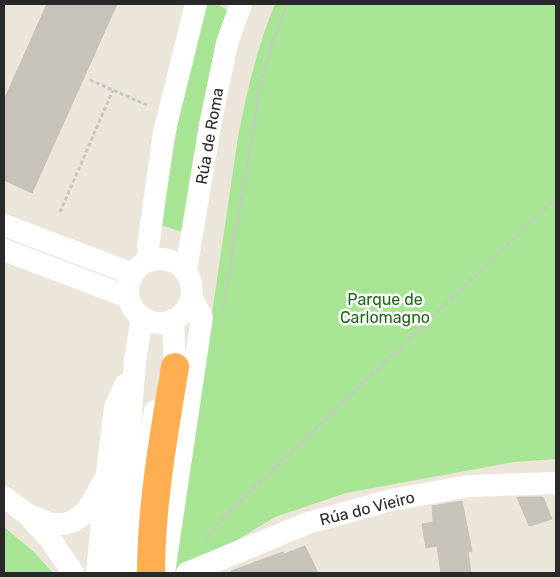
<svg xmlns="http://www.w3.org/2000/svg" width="560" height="577" viewBox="0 0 560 577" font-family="Rubik,sans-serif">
<rect width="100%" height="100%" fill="#ece6da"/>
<!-- green -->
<g fill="#a7e594">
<path d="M207 4H217L229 11 185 233 161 225 184 86Z"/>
<path d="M275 4H556V459L514 462 346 493 275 517 182 573 174 571 238 137C247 91 257 47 275 4Z"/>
<path d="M4 527 34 552 53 573H4Z"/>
</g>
<!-- building -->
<g fill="#c7c3ba" stroke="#c7c2b4">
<path d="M47 4H117L32 193 4 180V100Z"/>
<path d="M517 497H543L552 519 529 526Z"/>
<path d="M462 501 472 551 468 552 471 573H441L437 546 426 548 422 524 433 522 432 506Z"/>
<path d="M305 546 318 573H231V571L283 552 284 554Z"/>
</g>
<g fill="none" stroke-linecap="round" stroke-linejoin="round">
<!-- path -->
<g stroke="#c7c7c7" stroke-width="3" stroke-dasharray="4 2.5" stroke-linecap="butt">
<path d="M90 80 147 105"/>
<path d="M60 212 113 90"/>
<path d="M223 309 261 82 272 43 287 4"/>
<path d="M204 540 234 507 556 198"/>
</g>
<!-- minor -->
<g stroke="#fff" stroke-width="22">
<path d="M4 225 133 274"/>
<path d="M4 250 128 297"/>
<circle cx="160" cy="291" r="32"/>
<path d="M149 260 148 247 164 133 196 4"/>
<path d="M186 270 210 125 227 43 241 4"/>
<path d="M168 382 175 367 173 320"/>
<path d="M4 497 27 514 50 539 73 573"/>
<path d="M27 514C35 517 45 523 53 524 82 527 92 504 103 482"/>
<path d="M97 573 107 473 115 408 125 385"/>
<path d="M115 573 119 499 130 424 135 361 142 317"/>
<path d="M132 573 136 512 155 411"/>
<path d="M164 573 202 317 192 298"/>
<path d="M187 573 308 523 391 500 469 486 556 483"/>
</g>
<!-- highway -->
<path stroke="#ffaf52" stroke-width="28" d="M151 573C151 506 164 433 175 367"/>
</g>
<g text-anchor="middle" stroke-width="5" stroke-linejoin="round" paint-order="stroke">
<!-- street labels -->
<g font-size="16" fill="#292929" stroke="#fff">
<text transform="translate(209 136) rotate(-80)" y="6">Rúa de Roma</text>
<text transform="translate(367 508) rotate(-14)" y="6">Rúa do Vieiro</text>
</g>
<!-- park labels -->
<g font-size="16" fill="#1f6817" stroke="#fff">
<text x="385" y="305">Parque de<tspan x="385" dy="18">Carlomagno</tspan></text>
</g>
</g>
<!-- border -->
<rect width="560" height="577" fill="none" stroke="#292929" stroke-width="10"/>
</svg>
